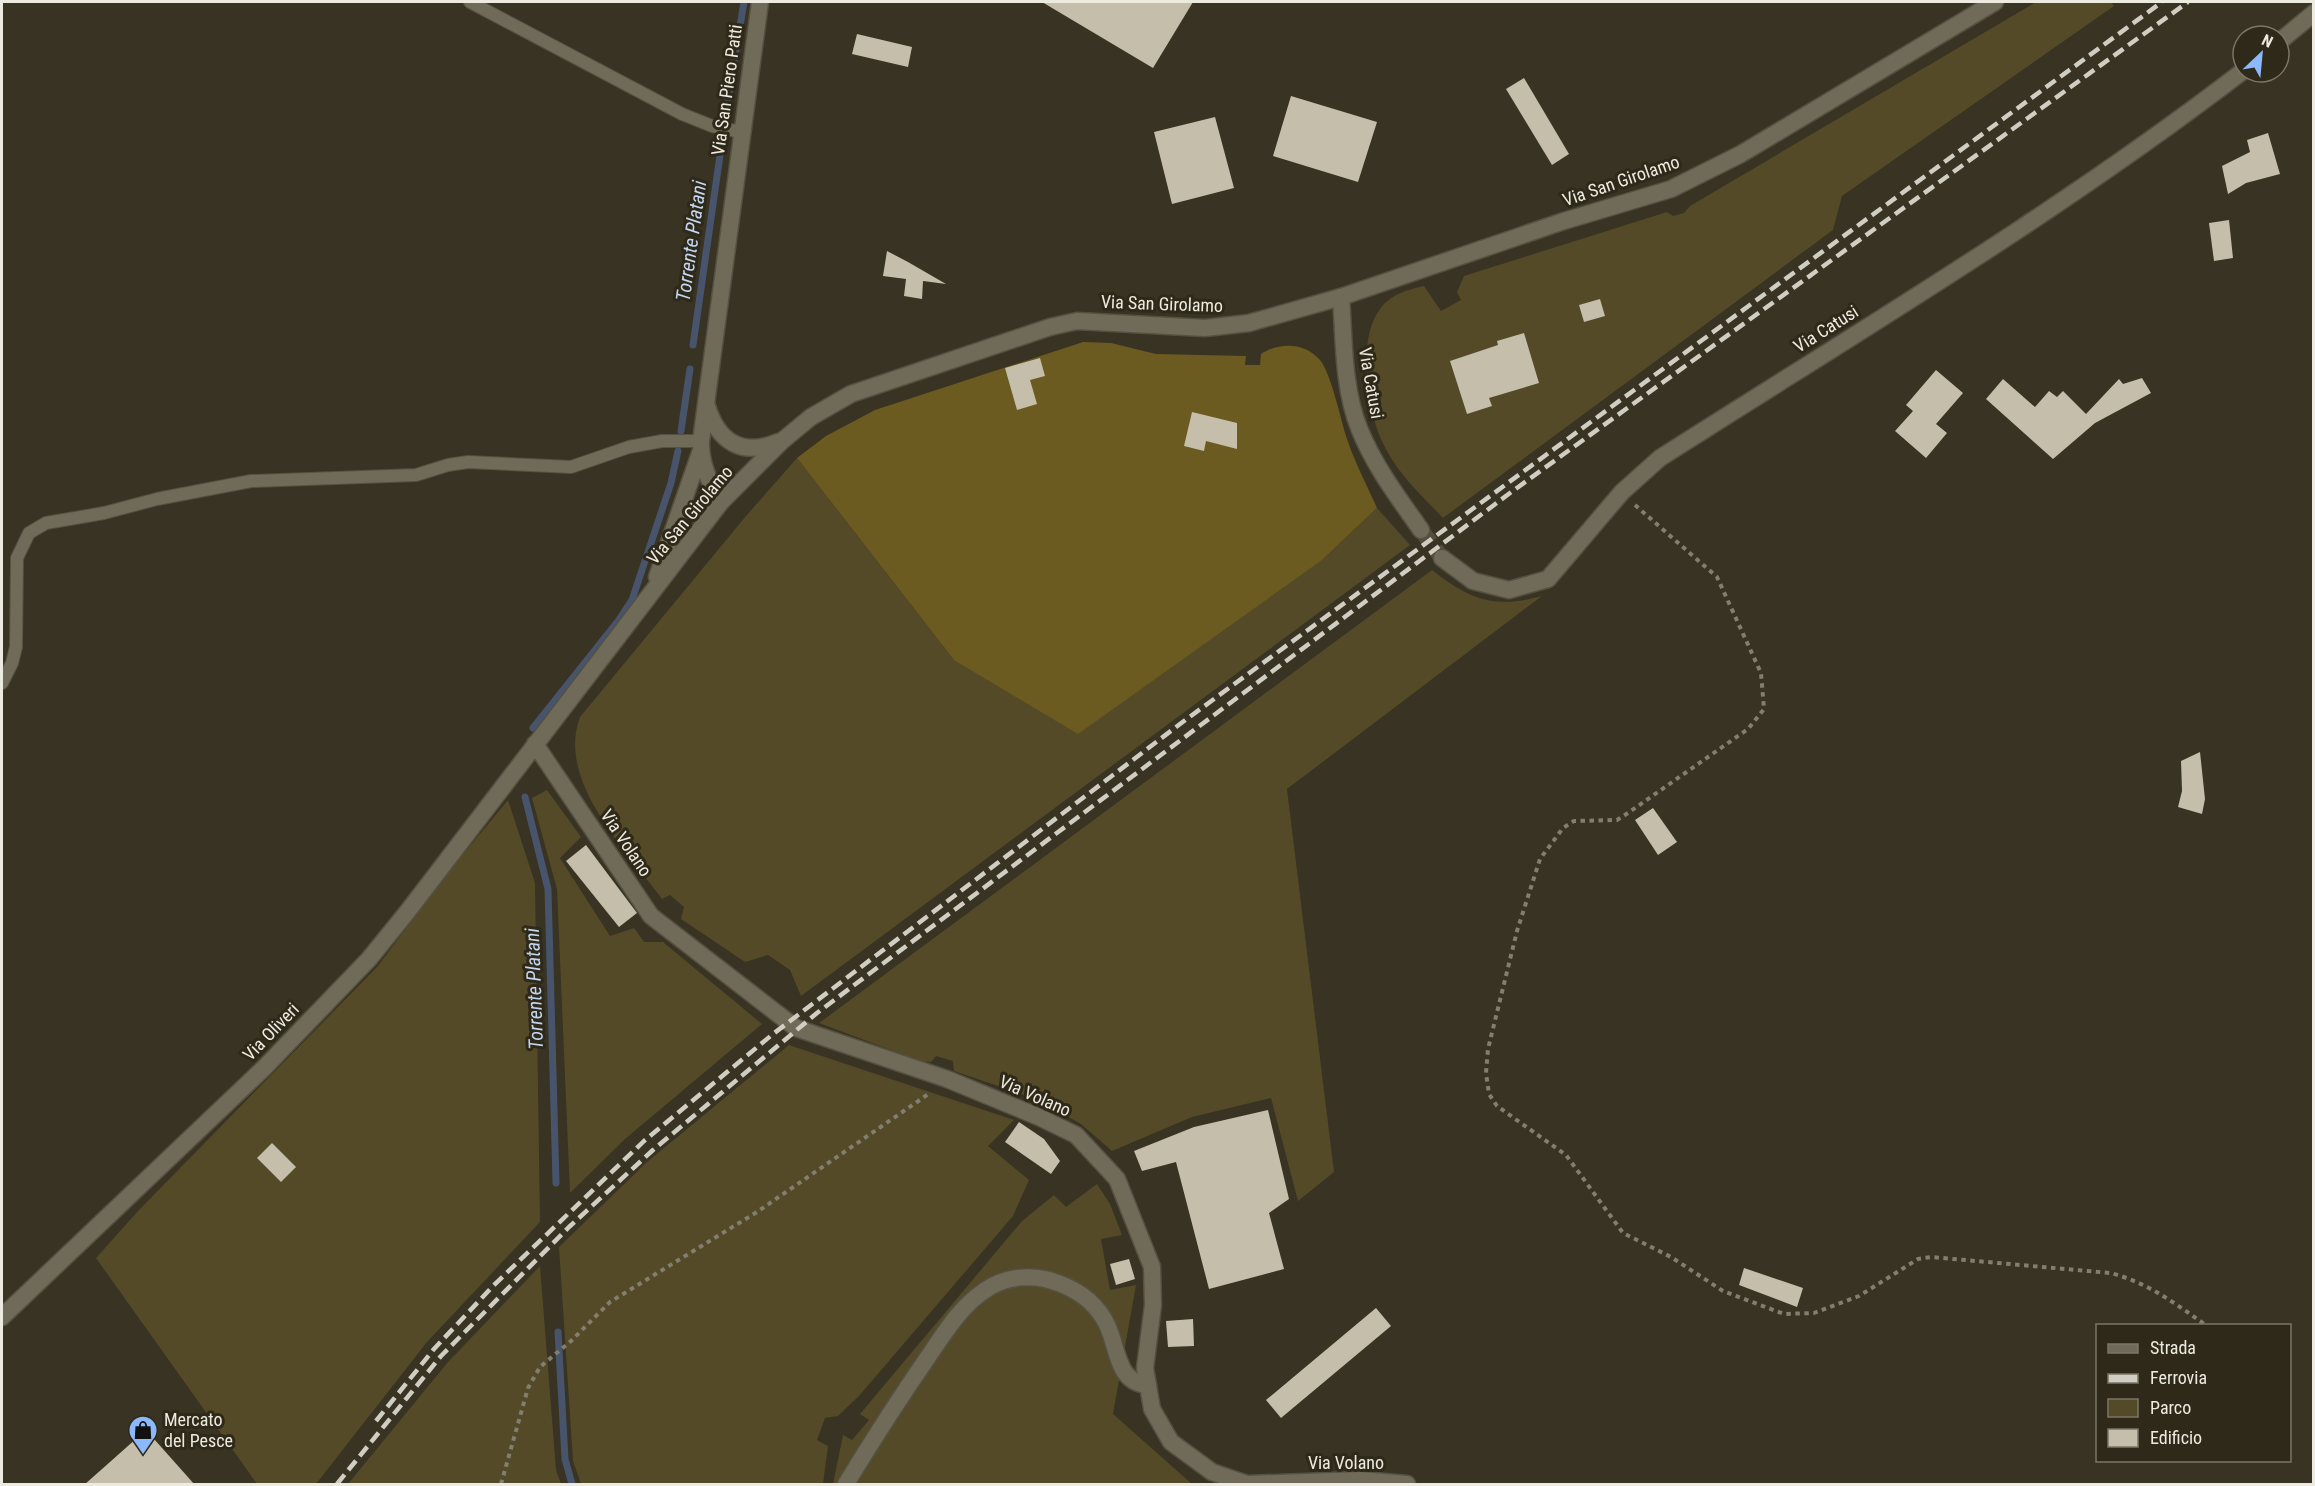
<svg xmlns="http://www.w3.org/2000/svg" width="2315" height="1486" viewBox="0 0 2315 1486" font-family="'Roboto Condensed',sans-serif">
<rect width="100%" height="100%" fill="#383322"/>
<!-- green -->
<g fill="#544a27">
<path d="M2036 2H2111L2114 6 1842 196 1833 230 1443 518C1420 494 1394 470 1381 439 1367 407 1357 339 1380 309 1391 294 1407 290 1424 286L1441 311 1461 300 1457 292 1464 276 1667 212 1673 216 1684 213 1690 206Z"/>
<path d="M797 458 954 660 1322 560 1377 508 1410 545 801 996 790 970 768 955 745 962 681 919 684 907 670 895 662 899C626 850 556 781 580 717L746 516Z"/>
<path d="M1432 570C1470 600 1495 609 1542 596L1287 789 1334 1172 1298 1201 1271 1098 1192 1117 1112 1151 1081 1124 1036 1099 954 1071 953 1061 936 1056 931 1062 920 1061 819 1023Z"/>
<path d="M547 790 581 837 560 858 610 936 634 928 644 942H663L762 1024 625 1139 570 1193 557 889 532 798Z"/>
<path d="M508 800 535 883 540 1222 427 1342 316 1484H257L96 1258 138 1211 377 967 450 870Z"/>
<path d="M789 1045 1014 1120 988 1146 1029 1180 1013 1216 859 1396 838 1416 825 1418 817 1440 828 1446 823 1484H581L573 1461 559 1247 647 1162Z"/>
<path d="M1097 1184 1110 1204 1122 1235 1101 1239 1110 1290 1136 1285 1113 1414 1192 1484H833L843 1435 852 1440 869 1420 860 1414 1022 1221 1054 1195 1066 1207Z"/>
<path d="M540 1266 556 1470 561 1484H348L448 1362Z"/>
</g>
<!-- forest -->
<path fill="#6c5b20" d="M1083 342 1111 343 1156 354 1246 356 1245 365H1260L1261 354C1279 342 1305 342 1320 360 1331 373 1341 421 1347 439 1355 463 1367 485 1377 508L1322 560 1078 734 954 660 797 458 826 436 875 410Z"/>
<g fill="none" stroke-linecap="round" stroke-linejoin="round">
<!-- stream -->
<g stroke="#47546c" stroke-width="7">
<path d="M725 117 744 2"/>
<path d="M693 345 722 141"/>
<path d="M681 431 690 369"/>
<path d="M533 728 619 620 632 600 671 483 678 451"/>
<path d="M525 797 548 889 556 1183"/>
<path d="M558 1332 565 1459 572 1484"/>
</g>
</g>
<!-- building -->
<g fill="#c5beaa">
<path d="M1042 2H1193L1153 68Z"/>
<path d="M857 34 912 47 908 67 852 54Z"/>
<path d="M1524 78 1569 154 1552 165 1506 89Z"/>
<path d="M1291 96 1377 122 1358 182 1273 156Z"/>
<path d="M1215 117 1234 188 1172 204 1154 132Z"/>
<path d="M2268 133 2280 174 2246 183 2228 194 2222 166 2250 152 2247 140Z"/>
<path d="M2229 220 2233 258 2214 261 2209 223Z"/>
<path d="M887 251 908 262 946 284 923 281 922 299 904 296 906 279 883 276Z"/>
<path d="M1600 299 1605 316 1584 322 1579 305Z"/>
<path d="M1524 333 1539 383 1489 398 1492 406 1467 414 1450 361 1498 345 1497 341Z"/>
<path d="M1040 358 1045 376 1030 380 1037 404 1017 410 1005 368Z"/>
<path d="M1936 370 1963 393 1936 424 1947 433 1926 458 1895 431 1913 411 1906 405Z"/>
<path d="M2142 378 2151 393 2095 423 2053 459 1986 399 2003 379 2035 407 2049 391 2057 397 2063 391 2086 414 2119 379 2123 384Z"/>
<path d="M1192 412 1237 423V449L1206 441 1204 451 1184 446Z"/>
<path d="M2200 752 2205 799 2202 814 2178 807 2182 791 2181 761Z"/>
<path d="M1653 808 1677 842 1658 855 1635 820Z"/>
<path d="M586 845 637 913 619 927 566 861Z"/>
<path d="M1268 1110 1289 1199 1269 1213 1284 1269 1209 1289 1176 1162 1142 1171 1134 1151 1194 1127Z"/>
<path d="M1019 1122 1044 1139 1060 1161 1051 1174 1005 1142Z"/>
<path d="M272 1143 296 1167 281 1182 257 1158Z"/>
<path d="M1129 1259 1135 1279 1116 1285 1110 1264Z"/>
<path d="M1744 1268 1803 1288 1797 1307 1739 1285Z"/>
<path d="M1376 1308 1391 1326 1281 1418 1266 1400Z"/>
<path d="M1193 1319 1194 1346 1168 1347 1166 1321Z"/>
<path d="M146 1430 195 1485H84Z"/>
</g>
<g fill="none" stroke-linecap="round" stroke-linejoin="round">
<!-- minor-tunnel -->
<path stroke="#534e3e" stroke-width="16" stroke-dasharray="16 8" stroke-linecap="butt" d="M1421 530 1442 558"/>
<!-- service casing -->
<g stroke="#555142" stroke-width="14">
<g id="service">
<path d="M470 2 682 114 712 126 741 132"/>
<path d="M2 683 12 663 16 647 17 558 29 533 46 523 104 513 157 499 251 481 416 475 448 465 468 462 571 467 629 447 662 441H701"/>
</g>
</g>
<!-- minor casing -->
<g stroke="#555142" stroke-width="19">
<g id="minor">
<path d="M2279 42 2314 13"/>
<path d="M1341 297C1344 339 1343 388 1359 428 1374 466 1398 497 1421 530"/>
<path d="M1442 558 1473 581 1509 590 1548 579 1622 492 1660 458C1856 333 2058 213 2243 71"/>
<path d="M846 1484C872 1441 899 1399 928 1357 944 1334 959 1308 984 1291 1005 1276 1033 1273 1058 1283 1080 1291 1098 1304 1108 1327 1118 1349 1117 1383 1148 1385"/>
</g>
</g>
<!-- tertiary casing -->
<g stroke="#555142" stroke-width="19">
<g id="tertiary">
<path d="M707 406C718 442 742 457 778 442"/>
<path d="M721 502C710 483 700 464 701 441L760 2"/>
<path d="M657 577 700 453"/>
<path d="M535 744 651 916 796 1028 947 1079 1039 1117 1076 1135 1117 1179 1152 1267 1153 1305 1145 1368 1152 1409 1171 1442 1212 1472 1247 1484 1361 1480 1407 1484"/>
<path d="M2 1317 265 1067 369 959 408 911 721 502 782 441 811 417 851 394 1050 327 1077 321 1205 328 1249 323 1341 297 1564 221 1671 189 1741 154 1995 2"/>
</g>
</g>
<!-- path -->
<g stroke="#827e70" stroke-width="4" stroke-dasharray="4.5 4.5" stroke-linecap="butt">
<path d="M1635 505 1717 577 1761 673 1764 709 1748 729 1628 813 1617 820 1574 821 1563 828 1540 859 1517 931 1488 1049 1486 1073 1489 1094 1497 1106 1566 1155 1623 1233 1671 1257 1723 1291 1784 1314 1814 1313 1859 1296 1918 1259 1931 1257 2110 1273C2147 1282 2176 1304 2207 1326"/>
<path d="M501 1484 528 1388 540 1367 571 1341 610 1302 757 1212 930 1093"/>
</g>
<!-- service -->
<use href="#service" stroke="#706b58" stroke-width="12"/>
<!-- minor -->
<use href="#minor" stroke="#706b58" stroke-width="16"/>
<!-- tertiary -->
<use href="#tertiary" stroke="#706b58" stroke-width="16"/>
<!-- rail -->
<g stroke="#d0cdc2" stroke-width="4.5" stroke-dasharray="12 6" stroke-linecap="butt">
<path d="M376 1421 434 1349 493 1286 644 1141 773 1034 1180 724 2162 2"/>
<path d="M337 1484 441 1356 569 1227 653 1150 817 1013 1510 493 2188 2"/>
</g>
</g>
<!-- icons -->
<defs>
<g id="shop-pin" transform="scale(1.5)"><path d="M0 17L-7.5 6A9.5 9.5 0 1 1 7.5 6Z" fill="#8cb9fc" stroke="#2e2918"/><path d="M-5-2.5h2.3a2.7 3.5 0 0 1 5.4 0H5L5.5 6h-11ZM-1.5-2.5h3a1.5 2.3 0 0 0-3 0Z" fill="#111"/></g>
</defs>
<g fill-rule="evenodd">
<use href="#shop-pin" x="143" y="1430"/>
</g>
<g text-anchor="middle" stroke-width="6" stroke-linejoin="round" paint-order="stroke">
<!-- street labels -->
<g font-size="18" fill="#edeae0" stroke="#2e2918">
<text transform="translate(727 90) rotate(-82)" y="6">Via San Piero Patti</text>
<text transform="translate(1621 181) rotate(-19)" y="6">Via San Girolamo</text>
<text transform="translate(1162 304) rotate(2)" y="6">Via San Girolamo</text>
<text transform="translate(1826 329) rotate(-32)" y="6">Via Catusi</text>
<text transform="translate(1371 383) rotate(80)" y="6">Via Catusi</text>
<text transform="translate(690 515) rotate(-50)" y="6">Via San Girolamo</text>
<text transform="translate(626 843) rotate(56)" y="6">Via Volano</text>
<text transform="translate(271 1032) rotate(-46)" y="6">Via Oliveri</text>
<text transform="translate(1035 1096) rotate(24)" y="6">Via Volano</text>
<text x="1346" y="1469">Via Volano</text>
</g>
<!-- poi labels -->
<g font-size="18" fill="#edeae0" stroke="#2e2918" text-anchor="start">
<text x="164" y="1426">Mercato<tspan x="164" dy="21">del Pesce</tspan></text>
</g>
<!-- water labels -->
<g font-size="20" font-style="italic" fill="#c3d6f2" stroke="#2e2918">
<text transform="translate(691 241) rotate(-82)" y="7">Torrente Platani</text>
<text transform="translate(534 989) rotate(-92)" y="7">Torrente Platani</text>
</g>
</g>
<!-- border -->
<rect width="2315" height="1486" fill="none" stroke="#edeae0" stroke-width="6"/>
<!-- legend -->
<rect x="2096" y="1324" width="195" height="138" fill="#2e2918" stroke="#7a7668" stroke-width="1.5"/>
<rect x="2108" y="1344" width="30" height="9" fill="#706b58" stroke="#7a7668" stroke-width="1.5"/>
<text x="2150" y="1354" font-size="18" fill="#edeae0">Strada</text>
<rect x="2108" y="1374" width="30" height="9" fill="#d0cdc2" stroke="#7a7668" stroke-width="1.5"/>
<text x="2150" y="1384" font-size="18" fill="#edeae0">Ferrovia</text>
<rect x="2108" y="1399" width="30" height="18" fill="#544a27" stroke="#7a7668" stroke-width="1.5"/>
<text x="2150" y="1414" font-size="18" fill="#edeae0">Parco</text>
<rect x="2108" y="1429" width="30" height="18" fill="#c5beaa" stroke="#7a7668" stroke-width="1.5"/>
<text x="2150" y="1444" font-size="18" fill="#edeae0">Edificio</text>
<!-- north arrow -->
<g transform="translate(2261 54) rotate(26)"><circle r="28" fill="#2e2918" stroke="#7a7668" stroke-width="1.5"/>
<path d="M0-4.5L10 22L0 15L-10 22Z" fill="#8cb9fc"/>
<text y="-9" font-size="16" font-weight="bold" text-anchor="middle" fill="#edeae0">N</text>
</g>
</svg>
